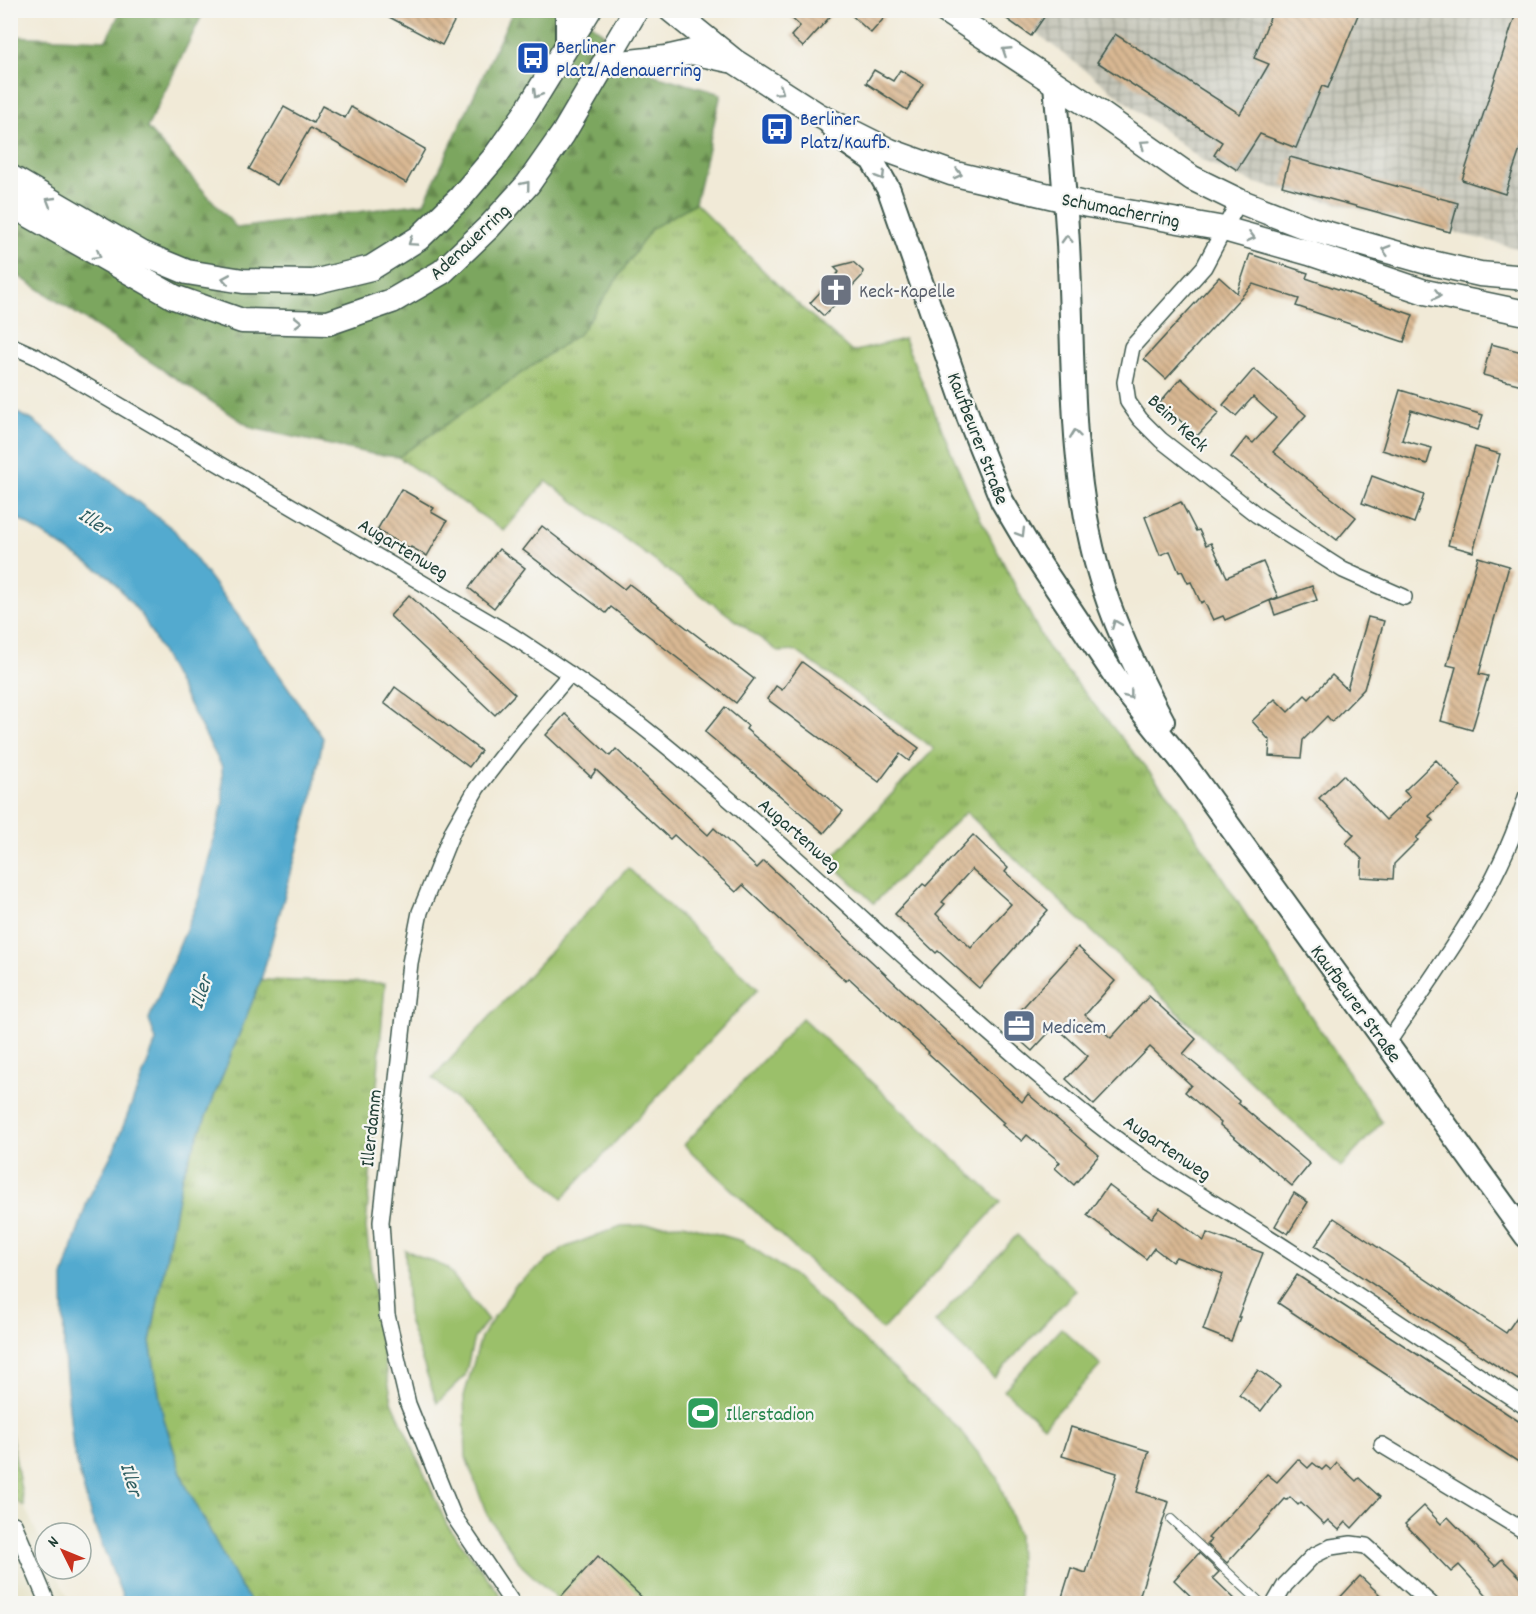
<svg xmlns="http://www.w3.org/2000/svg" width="1536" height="1614" viewBox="0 0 1536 1614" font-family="Dekko,sans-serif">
<defs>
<pattern id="industrial-grid" width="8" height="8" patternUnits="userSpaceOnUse" patternTransform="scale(1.5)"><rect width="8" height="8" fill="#c5c5b8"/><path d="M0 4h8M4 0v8" fill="none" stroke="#9fa196"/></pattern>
<pattern id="grass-tufts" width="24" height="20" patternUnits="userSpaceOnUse" patternTransform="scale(1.5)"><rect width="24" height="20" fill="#9bc06a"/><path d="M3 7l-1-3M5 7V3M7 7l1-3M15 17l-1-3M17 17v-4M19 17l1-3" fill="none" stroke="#7e9d58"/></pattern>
<pattern id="forest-firs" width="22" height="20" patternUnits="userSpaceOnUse" patternTransform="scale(1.5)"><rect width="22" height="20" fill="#7ca65e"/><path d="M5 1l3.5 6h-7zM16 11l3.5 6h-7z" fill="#65884e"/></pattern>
<pattern id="garden-dots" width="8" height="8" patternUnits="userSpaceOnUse" patternTransform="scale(1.5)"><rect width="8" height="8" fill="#9bc06a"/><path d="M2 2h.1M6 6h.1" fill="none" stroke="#7e9d58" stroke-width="1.8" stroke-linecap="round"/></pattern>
<pattern id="building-back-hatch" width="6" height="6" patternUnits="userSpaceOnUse" patternTransform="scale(1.5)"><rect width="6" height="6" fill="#d9b893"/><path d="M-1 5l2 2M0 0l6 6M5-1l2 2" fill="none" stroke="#af9779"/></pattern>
</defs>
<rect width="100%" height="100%" fill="#f6f6f2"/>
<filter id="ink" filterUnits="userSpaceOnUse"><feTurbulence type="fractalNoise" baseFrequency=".0167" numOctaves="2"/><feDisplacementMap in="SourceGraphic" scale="12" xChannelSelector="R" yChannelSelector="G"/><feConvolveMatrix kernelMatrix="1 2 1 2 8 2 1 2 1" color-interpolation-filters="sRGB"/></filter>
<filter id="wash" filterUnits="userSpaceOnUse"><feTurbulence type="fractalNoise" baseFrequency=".008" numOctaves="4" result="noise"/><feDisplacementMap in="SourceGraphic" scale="24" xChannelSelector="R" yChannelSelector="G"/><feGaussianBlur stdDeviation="1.35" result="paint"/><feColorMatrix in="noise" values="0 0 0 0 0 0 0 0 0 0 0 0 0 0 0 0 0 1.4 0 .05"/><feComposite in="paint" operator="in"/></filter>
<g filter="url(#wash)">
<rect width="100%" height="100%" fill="#f1ead7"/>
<!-- built -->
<path fill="#e1dcba" d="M10 1497 24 1506 45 1549V1569H54L71 1603H11Z"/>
<!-- industrial -->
<path fill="url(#industrial-grid)" d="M1008 11H1525V250L1255 183 1203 161Z"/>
<!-- grass -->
<g fill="url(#grass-tufts)" stroke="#5d7e4f" stroke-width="1.5">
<path d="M695 203 788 295 852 352 904 339 974 506 1047 647 1174 802 1308 1012 1382 1122 1341 1167 966 812 874 903 829 861 934 749 796 651 779 652 546 481 504 531 398 457 580 333 651 229Z"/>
<path d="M261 980 385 983 366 1228 380 1339 392 1401 447 1525 507 1603H252L239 1585 184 1482 163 1416 150 1342 182 1176Z"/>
</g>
<!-- forest -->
<path fill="url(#forest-firs)" stroke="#4e7249" stroke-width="1.5" d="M121 11H204L147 128 237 228 424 203 513 11H576L655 75 721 94 695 203 651 229 580 333 398 457 372 454 252 428 11 271V36L106 40Z"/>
<!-- garden -->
<path fill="url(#garden-dots)" stroke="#5d7e4f" stroke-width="1.5" d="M11 1434 24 1506 11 1497Z"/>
<!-- pitch -->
<g fill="#9bc06a" stroke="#5d7e4f" stroke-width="1.5">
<path d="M628 868 758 989 563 1198 433 1078Z"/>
<path d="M802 1018 1001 1202 882 1330 684 1145Z"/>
<path d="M683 1224 742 1241 793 1275 959 1429 997 1477 1018 1535 1020 1597 1018 1603H562L522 1566 487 1515 466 1457 464 1396 481 1337 515 1286 564 1248 621 1226Z"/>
<path d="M1017 1235 1076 1290 994 1378 935 1322Z"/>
<path d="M405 1250 446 1267 488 1320 474 1338 465 1376 437 1403 408 1320Z"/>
<path d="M1061 1328 1101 1365 1044 1426 1004 1390Z"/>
</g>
<!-- water -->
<path fill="#52aacf" stroke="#387482" stroke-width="1.5" d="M11 410 32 420 174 530 242 621 323 738 312 798 261 980 182 1176 150 1342 163 1416 184 1482 239 1585 252 1603H125L91 1517 73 1449 64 1356 63 1277 88 1199 114 1150 156 1041 149 1019 199 898 223 803 222 767 143 617 110 577 11 514Z"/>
<g id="blocks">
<!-- building -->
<g fill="url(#building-back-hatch)" fill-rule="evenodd">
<path d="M376 10H460L442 45Z"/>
<path d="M783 10H836L803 47 791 36 800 26Z"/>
<path d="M846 10H877L885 17 871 33Z"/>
<path d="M994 10H1049L1031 36Z"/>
<path d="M1273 10H1360L1328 88 1322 86 1296 148 1260 134 1237 170 1214 155 1222 142 1097 62 1115 34 1240 114 1269 64 1254 58Z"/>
<path d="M1517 10H1526V132L1505 194 1462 180Z"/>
<path d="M874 70 893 81 900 70 923 84 907 110 866 83Z"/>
<path d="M322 106 345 118 351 107 425 149 406 183 310 128 277 185 249 169 284 107 313 123Z"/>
<path d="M1290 157 1458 203 1450 232 1282 186Z"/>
<path d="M1250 254 1308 273 1306 278 1413 315 1404 342 1296 306 1299 299 1253 284 1166 379 1144 359 1219 277 1237 293Z"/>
<path d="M853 262 863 271 862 276 824 316 810 303 839 272 834 267Z"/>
<path d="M1491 344 1526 353V386L1483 375Z"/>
<path d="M1254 369 1306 415 1273 452 1356 517 1337 540 1231 457 1246 438 1253 443 1276 418 1253 397 1236 416 1223 405Z"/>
<path d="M1181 378 1219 413 1197 436 1160 402Z"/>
<path d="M1400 390 1483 415 1478 430 1411 410 1402 440 1432 448 1427 464 1382 450Z"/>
<path d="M1475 447 1500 454 1473 552 1448 545Z"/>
<path d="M1372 476 1424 495 1414 523 1362 503Z"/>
<path d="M401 489 434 508 431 512 447 521 427 556 411 547 410 549 377 530Z"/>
<path d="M1181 502 1196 531 1199 530 1206 545 1211 543 1227 577 1263 562 1278 597 1225 620 1223 616 1213 620 1204 601 1201 603 1191 582 1188 583 1182 571 1179 572 1170 551 1160 555 1145 517Z"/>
<path d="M542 526 624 589 629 584 754 679 736 703 611 607 606 613 523 550Z"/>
<path d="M499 549 525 568 494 608 469 588Z"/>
<path d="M1478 557 1509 566 1479 674 1488 676 1472 730 1441 721 1456 667 1447 665Z"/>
<path d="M1312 586 1317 600 1275 615 1270 601Z"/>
<path d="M409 595 515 694 495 715 390 616Z"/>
<path d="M1368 617 1384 621 1364 689 1332 722 1327 716 1303 740 1301 758 1269 756 1270 741 1252 721 1275 699 1288 712 1305 695 1309 699 1332 675 1347 689Z"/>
<path d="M802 662 919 748 909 761 900 754 879 782 767 699 776 686 782 690Z"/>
<path d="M395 687 481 751 469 767 384 703Z"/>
<path d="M725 707 748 726 746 729 843 811 824 833 705 732Z"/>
<path d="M565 714 610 756 616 749 708 835 714 828 757 868 764 861 1022 1102 1028 1094 1099 1155 1074 1185 1055 1168 1060 1162 1027 1135 1022 1141 1002 1125 1004 1123 928 1053 929 1052 849 978 846 981 743 885 736 892 674 835 670 839 596 770 591 777 546 735Z"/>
<path d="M1436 760 1461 786 1429 816 1433 821 1416 838 1418 840 1394 864 1393 879 1361 877 1362 859 1346 843 1354 835 1319 798 1343 775 1386 820 1410 797 1404 791Z"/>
<path d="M973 835 1008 868 1005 872 1048 910 979 988 938 951 936 953 895 914 923 884 926 886ZM972 869 1011 904 971 948 936 914 945 904 942 902Z"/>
<path d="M1078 947 1115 981 1085 1015 1111 1038 1149 996 1196 1039 1183 1054 1239 1101 1238 1103 1310 1164 1292 1186 1220 1125 1221 1123 1185 1092 1191 1085 1150 1047 1094 1105 1066 1079 1088 1056 1055 1026 1032 1051 1005 1027Z"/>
<path d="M1108 1185 1152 1218 1160 1208 1204 1241 1207 1233 1263 1253 1238 1317H1240L1231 1341 1203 1330 1223 1274 1176 1257 1172 1262 1154 1248 1146 1259 1087 1215Z"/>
<path d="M1294 1193 1308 1202 1288 1234 1275 1226Z"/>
<path d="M1334 1218 1506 1333 1526 1304V1369L1518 1380 1315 1246Z"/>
<path d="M1297 1275 1526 1426V1467L1278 1303Z"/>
<path d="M1258 1370 1280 1386 1261 1411 1239 1395Z"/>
<path d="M1071 1427 1149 1451 1137 1492 1169 1502 1137 1604H1060L1071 1568 1086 1573 1117 1473 1062 1456Z"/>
<path d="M1298 1459 1308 1468 1313 1463 1322 1470 1326 1466 1331 1470 1337 1463 1356 1481 1359 1478 1380 1497 1352 1528 1346 1522 1339 1530 1328 1520 1324 1524 1301 1502 1298 1505 1290 1497 1287 1500 1285 1499 1227 1563 1207 1544 1211 1540 1208 1538 1267 1474 1277 1482Z"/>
<path d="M1424 1506 1441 1524 1448 1517 1495 1566 1502 1559 1526 1583V1604H1495L1459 1565 1451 1572 1405 1524Z"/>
<path d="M1199 1553 1219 1572 1213 1578 1240 1604H1199L1174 1580Z"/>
<path d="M598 1556 649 1604H554Z"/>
<path d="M1360 1576 1375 1590 1389 1604H1334Z"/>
</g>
</g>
</g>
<g filter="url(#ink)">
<use href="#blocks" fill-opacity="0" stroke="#3e574c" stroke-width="1.5"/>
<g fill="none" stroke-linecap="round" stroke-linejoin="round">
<!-- lane casing -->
<g stroke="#3e574c" stroke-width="10">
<path id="lane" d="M1171 1519 1262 1604"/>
</g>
<!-- street casing -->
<g stroke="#3e574c" stroke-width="18">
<g id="street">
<path d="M1239 201 1204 267 1132 347 1125 382 1128 402 1140 419 1161 440 1257 515 1343 570 1404 597"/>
<path d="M10 345 37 357 511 635C561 668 611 701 658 739 809 862 945 1002 1097 1124 1157 1172 1226 1209 1290 1251 1369 1302 1447 1355 1526 1407"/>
<path d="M1387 1044C1439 966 1500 888 1526 797"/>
<path d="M1382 1445 1526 1532"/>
<path d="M14 1524 48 1604"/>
<path d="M513 1604 453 1515 408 1404 387 1315 381 1222 410 963 420 912 453 830 477 788 514 740 570 674"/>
<path d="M1274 1604 1285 1585 1313 1556 1331 1547 1351 1544 1366 1546 1431 1604"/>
</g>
</g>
<!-- secondary casing -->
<g stroke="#3e574c" stroke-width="26">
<g id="secondary">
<path d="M567 10V44"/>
<path d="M1055 84C1059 132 1064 180 1067 228 1075 340 1067 453 1096 563 1111 619 1136 670 1163 721"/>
<path d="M828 121 844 141 872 160 889 190 969 419 1002 501 1034 555 1123 688 1189 770 1526 1236"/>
</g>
</g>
<!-- primary casing -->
<g stroke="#3e574c" stroke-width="27">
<g id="primary">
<path d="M671 10 734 61 818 115 890 151 951 173 1088 205 1224 229 1309 253 1425 292 1526 313"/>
<path d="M944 10 1097 111 1192 178 1239 201 1311 229 1427 262 1480 274 1526 278"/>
<path d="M603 65 666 58 692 52 729 60"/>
<path d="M10 177 141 253 187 272 243 281 313 282 371 268 419 238 460 198 494 158 525 114 589 10"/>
<path d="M10 204 174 297 242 321 328 323 392 301 442 272 490 226 528 184 563 134 636 10"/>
</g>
</g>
<!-- lane -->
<use href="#lane" stroke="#fff" stroke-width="8"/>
<!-- street -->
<use href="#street" stroke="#fff" stroke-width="15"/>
<!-- secondary -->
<use href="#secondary" stroke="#fff" stroke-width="22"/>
<!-- primary -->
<use href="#primary" stroke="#fff" stroke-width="24"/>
</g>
<!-- one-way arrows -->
<defs><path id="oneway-chevron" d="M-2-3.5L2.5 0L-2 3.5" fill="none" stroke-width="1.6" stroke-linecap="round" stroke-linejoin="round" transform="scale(1.5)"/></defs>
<g stroke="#8f9e9a">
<use href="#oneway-chevron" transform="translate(1006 51) rotate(-147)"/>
<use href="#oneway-chevron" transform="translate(780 91) rotate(34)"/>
<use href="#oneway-chevron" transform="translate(537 94) rotate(121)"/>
<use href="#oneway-chevron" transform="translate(1144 144) rotate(-145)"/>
<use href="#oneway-chevron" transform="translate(958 174) rotate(14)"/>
<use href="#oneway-chevron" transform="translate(881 176) rotate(59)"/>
<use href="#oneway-chevron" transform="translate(526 185) rotate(-51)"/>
<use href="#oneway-chevron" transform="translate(50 201) rotate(-149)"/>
<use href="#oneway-chevron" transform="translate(1251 237) rotate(15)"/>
<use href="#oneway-chevron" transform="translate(1067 239) rotate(-92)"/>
<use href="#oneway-chevron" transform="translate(412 242) rotate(146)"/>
<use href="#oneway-chevron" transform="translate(1386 250) rotate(-164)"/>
<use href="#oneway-chevron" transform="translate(97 255) rotate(30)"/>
<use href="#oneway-chevron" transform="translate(226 279) rotate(-170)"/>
<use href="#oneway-chevron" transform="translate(1437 295) rotate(14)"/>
<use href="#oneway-chevron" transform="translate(298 322) rotate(1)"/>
<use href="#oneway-chevron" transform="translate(1075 434) rotate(-97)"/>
<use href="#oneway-chevron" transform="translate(1021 533) rotate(59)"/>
<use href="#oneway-chevron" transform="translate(1116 624) rotate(-112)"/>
<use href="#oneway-chevron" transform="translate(1129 695) rotate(52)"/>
</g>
</g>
<!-- icons -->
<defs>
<g id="bus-square" transform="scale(1.725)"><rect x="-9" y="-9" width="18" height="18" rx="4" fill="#1a4fb4" stroke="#f6f6f2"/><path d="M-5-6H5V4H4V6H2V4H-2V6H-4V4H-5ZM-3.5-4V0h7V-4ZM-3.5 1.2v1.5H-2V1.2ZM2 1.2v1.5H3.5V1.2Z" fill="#fff"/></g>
<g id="church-square" transform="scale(1.725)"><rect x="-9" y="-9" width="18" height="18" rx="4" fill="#6b7280" stroke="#f6f6f2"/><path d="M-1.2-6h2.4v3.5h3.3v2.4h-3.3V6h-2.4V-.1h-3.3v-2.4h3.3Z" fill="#fff"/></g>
<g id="office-square" transform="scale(1.725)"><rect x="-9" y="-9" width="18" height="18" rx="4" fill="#5c6f8a" stroke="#f6f6f2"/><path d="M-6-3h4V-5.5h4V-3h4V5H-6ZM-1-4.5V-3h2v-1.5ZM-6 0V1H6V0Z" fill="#fff"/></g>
<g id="stadium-square" transform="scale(1.725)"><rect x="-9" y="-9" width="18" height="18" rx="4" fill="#2e9e5b" stroke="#f6f6f2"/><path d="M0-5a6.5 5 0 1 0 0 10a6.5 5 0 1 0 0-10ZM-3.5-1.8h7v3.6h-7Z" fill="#fff"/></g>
</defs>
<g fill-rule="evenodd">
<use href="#bus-square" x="533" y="58"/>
<use href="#bus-square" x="777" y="129"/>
<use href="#church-square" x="836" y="290"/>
<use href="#office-square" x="1019" y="1026"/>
<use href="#stadium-square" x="703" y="1413"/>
</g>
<g text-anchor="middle" stroke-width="4.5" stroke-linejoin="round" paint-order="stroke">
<!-- transit labels -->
<g font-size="20" fill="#164399" stroke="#f6f6f2" text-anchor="start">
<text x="556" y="53">Berliner<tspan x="556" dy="23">Platz/Adenauerring</tspan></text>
<text x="800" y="125">Berliner<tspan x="800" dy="23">Platz/Kaufb.</tspan></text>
</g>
<!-- street labels -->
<g font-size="20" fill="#1f3d34" stroke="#f6f6f2">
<text transform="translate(1121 209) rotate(11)" y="7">Schumacherring</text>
<text transform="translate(469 241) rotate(-43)" y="7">Adenauerring</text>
<text transform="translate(1179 422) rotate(43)" y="7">Beim Keck</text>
<text transform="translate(979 438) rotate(69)" y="7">Kaufbeurer Straße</text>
<text transform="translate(404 548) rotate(31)" y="7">Augartenweg</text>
<text transform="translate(800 834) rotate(41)" y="7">Augartenweg</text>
<text transform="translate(1357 1003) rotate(54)" y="7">Kaufbeurer Straße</text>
<text transform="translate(370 1128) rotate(-84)" y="7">Illerdamm</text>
<text transform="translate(1168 1147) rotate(34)" y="7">Augartenweg</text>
</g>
<!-- worship labels -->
<g font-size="20" fill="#5b616d" stroke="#f6f6f2" text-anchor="start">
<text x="859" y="297">Keck-Kapelle</text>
</g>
<!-- service labels -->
<g font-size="20" fill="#4e5e75" stroke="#f6f6f2" text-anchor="start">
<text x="1042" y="1033">Medicem</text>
</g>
<!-- leisure labels -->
<g font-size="20" fill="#27864d" stroke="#f6f6f2" text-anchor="start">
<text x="726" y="1420">Illerstadion</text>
</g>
<!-- water labels -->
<g font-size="21" font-style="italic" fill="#2e5e62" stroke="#f6f6f2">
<text transform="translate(95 521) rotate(33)" y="7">Iller</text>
<text transform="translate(200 992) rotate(-72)" y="7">Iller</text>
<text transform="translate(132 1479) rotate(73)" y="7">Iller</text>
</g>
</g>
<!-- margin -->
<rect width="1536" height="1614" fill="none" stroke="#f6f6f2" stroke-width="36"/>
<!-- north arrow -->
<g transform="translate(63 1551) rotate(313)"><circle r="28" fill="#f6f6f2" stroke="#a0aca6" stroke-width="1.5"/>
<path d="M0-4.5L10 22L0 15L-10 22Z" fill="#c8321e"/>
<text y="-9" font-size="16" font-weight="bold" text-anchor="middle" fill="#1f3d34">N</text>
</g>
</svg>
